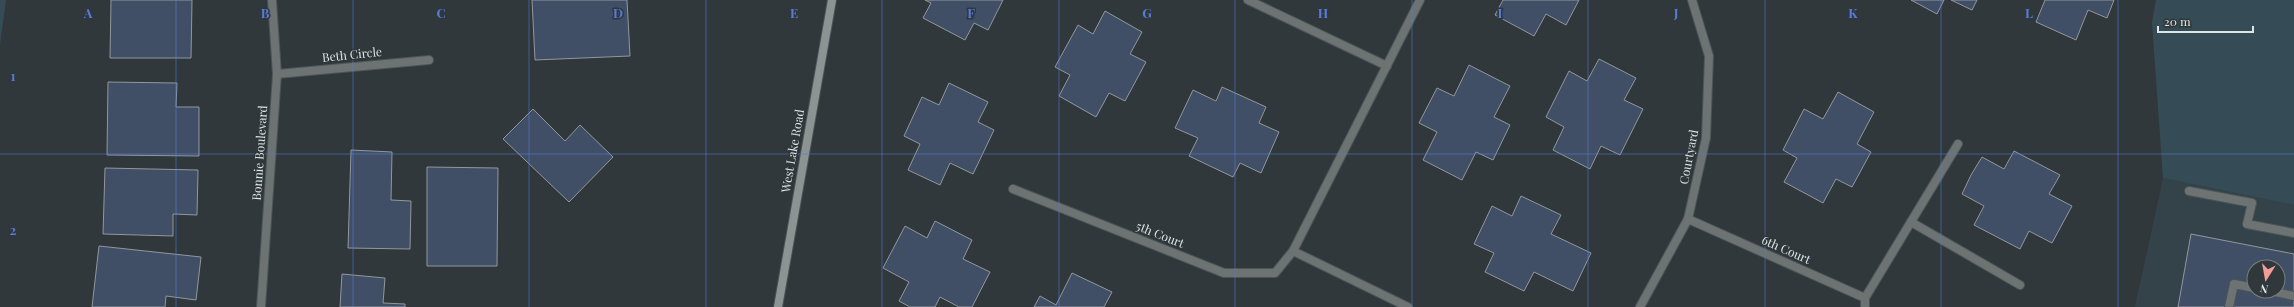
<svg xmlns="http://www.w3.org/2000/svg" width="2294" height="307" viewBox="0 0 2294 307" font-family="'Playfair Display',serif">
<rect width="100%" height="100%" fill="#30383b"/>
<!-- built -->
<path fill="#34434a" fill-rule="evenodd" d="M2163 178 2294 205V307H2135ZM2254 267H2278V291H2254Z"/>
<!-- green -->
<g fill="#354c56">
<path d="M0 0H6L0 45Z"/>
<path d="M2156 0H2294V205L2163 178 2152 22Z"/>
</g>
<!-- building -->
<g fill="#404f66" stroke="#92979e" fill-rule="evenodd">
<path d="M111 0H192L191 58H110Z"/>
<path d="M532 0H627L630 56 535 60Z"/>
<path d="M925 0H1003L988 30 974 23 965 40 923 18 931 3Z"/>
<path d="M1503 0H1579L1566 25 1546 14 1534 36 1495 15Z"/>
<path d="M1911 0H1944L1937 14Z"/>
<path d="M1951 0H1977L1972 10Z"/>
<path d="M2045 0H2114L2107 18 2088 10 2076 40 2036 22Z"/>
<path d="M1105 11 1142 32 1130 54 1146 62 1125 101 1109 93 1096 117 1059 96 1070 75 1055 67 1078 25 1093 34Z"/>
<path d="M1599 59 1636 78 1624 100 1643 109 1620 155 1601 146 1590 169 1553 150 1564 127 1546 117 1569 71 1587 81Z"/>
<path d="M1469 65 1510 86 1494 117 1510 125 1493 160 1476 152 1462 180 1423 160 1437 132 1419 123 1437 88 1454 96Z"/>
<path d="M108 82 177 83 176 107H199V156L107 155Z"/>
<path d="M949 83 988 102 978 122 994 130 973 174 950 163 940 185 908 170 920 144 904 136 922 97 939 105Z"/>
<path d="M1222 87 1266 107 1259 123 1279 132 1261 173 1240 163 1233 177 1189 156 1198 138 1175 128 1193 90 1216 101Z"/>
<path d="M1838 92 1874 112 1857 144 1871 152 1852 187 1836 179 1823 203 1784 182 1797 158 1783 150 1804 109 1823 119Z"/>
<path d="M533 109 565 141 580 125 613 157 569 202 503 139Z"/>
<path d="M351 150 392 152 391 200 411 201 410 249 348 248Z"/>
<path d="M2014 151 2060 175 2049 194 2072 206 2052 243 2029 231 2020 249 1974 225 1984 206 1962 194 1971 175 1982 157 2004 169Z"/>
<path d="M427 167 498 168 497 266H427Z"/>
<path d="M105 168 198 170 197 215 173 214V236L103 234Z"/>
<path d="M1521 196 1561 215 1551 234 1591 253 1573 291 1534 272 1524 291 1485 272 1494 253 1474 244 1492 206 1512 216Z"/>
<path d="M935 221 972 240 963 259 990 272 972 307H959L940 297 935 307H910L899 301 909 282 883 268 905 226 927 238Z"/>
<path d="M2191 234 2294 254V307H2178ZM2254 267H2278V291H2254Z"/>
<path d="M99 246 201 257 196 300 166 296 165 307H92Z"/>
<path d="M1072 273 1112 292 1104 307H1034L1040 296 1056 305Z"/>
<path d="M342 274 385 278 383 303 405 304V307H340Z"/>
</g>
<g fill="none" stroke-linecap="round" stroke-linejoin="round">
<!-- lane casing -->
<g stroke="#4c5456" stroke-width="10">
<g id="lane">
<path d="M1248 0 1387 66"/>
<path d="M2189 191 2252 203 2247 224 2294 233"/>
<path d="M1911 222 2020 285"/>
<path d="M2270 291 2294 296"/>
<path d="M1865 298 1958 144"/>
<path d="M2229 307 2234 284 2254 288"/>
</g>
</g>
<!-- street casing -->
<g stroke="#4c5456" stroke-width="10">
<g id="street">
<path d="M277 74 429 60"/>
<path d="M1013 189 1224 273H1275L1293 251 1420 0"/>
<path d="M1688 219 1865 298V307"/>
<path d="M1293 251 1408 307"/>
<path d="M261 307 277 74 272 0"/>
<path d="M1640 307 1688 219 1706 138 1709 56 1692 0"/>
</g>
</g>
<!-- secondary casing -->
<g stroke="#4c5456" stroke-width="10">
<path id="secondary" d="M778 307 832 0"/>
</g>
<!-- lane -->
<use href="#lane" stroke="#6d7272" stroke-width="8"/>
<!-- street -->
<use href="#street" stroke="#6d7272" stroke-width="8"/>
<!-- secondary -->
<use href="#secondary" stroke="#8c9393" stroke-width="8"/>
</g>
<!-- grid -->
<path fill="none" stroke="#577bdc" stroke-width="1" stroke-opacity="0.55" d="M176 0V307M353 0V307M529 0V307M706 0V307M882 0V307M1059 0V307M1235 0V307M1412 0V307M1588 0V307M1765 0V307M1941 0V307M2118 0V307M0 154H2294"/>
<g text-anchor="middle" stroke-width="3" stroke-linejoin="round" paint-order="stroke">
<!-- street labels -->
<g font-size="12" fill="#dfe4e6" stroke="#30383b">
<text transform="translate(352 55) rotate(-6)" y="4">Beth Circle</text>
<text transform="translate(793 151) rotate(-80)" y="4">West Lake Road</text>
<text transform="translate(260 153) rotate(-86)" y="4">Bonnie Boulevard</text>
<text transform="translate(1689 157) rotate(-79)" y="4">Courtyard</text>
<text transform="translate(1160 235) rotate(22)" y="4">5th Court</text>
<text transform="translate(1786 250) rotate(24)" y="4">6th Court</text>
</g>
</g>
<g font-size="13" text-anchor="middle" font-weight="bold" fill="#577bdc" stroke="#30383b" stroke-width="3" stroke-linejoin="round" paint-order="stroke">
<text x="88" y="18">A</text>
<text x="265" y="18">B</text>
<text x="441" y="18">C</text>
<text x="618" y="18">D</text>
<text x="794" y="18">E</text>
<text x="971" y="18">F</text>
<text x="1147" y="18">G</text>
<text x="1323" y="18">H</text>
<text x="1500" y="18">I</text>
<text x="1676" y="18">J</text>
<text x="1853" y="18">K</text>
<text x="2029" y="18">L</text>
<text x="13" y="81">1</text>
<text x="13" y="235">2</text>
</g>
<!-- north arrow -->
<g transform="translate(2266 279) rotate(191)"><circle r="19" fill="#30383b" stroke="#767d7f"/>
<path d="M0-3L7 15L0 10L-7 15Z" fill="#f59c96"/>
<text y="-6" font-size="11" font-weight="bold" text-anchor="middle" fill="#dfe4e6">N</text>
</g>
<!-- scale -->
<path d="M2158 26v6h95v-6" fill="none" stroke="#dfe4e6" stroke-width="2"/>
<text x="2164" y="26" font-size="12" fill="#dfe4e6" stroke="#30383b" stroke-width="3" paint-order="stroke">20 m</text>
</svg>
